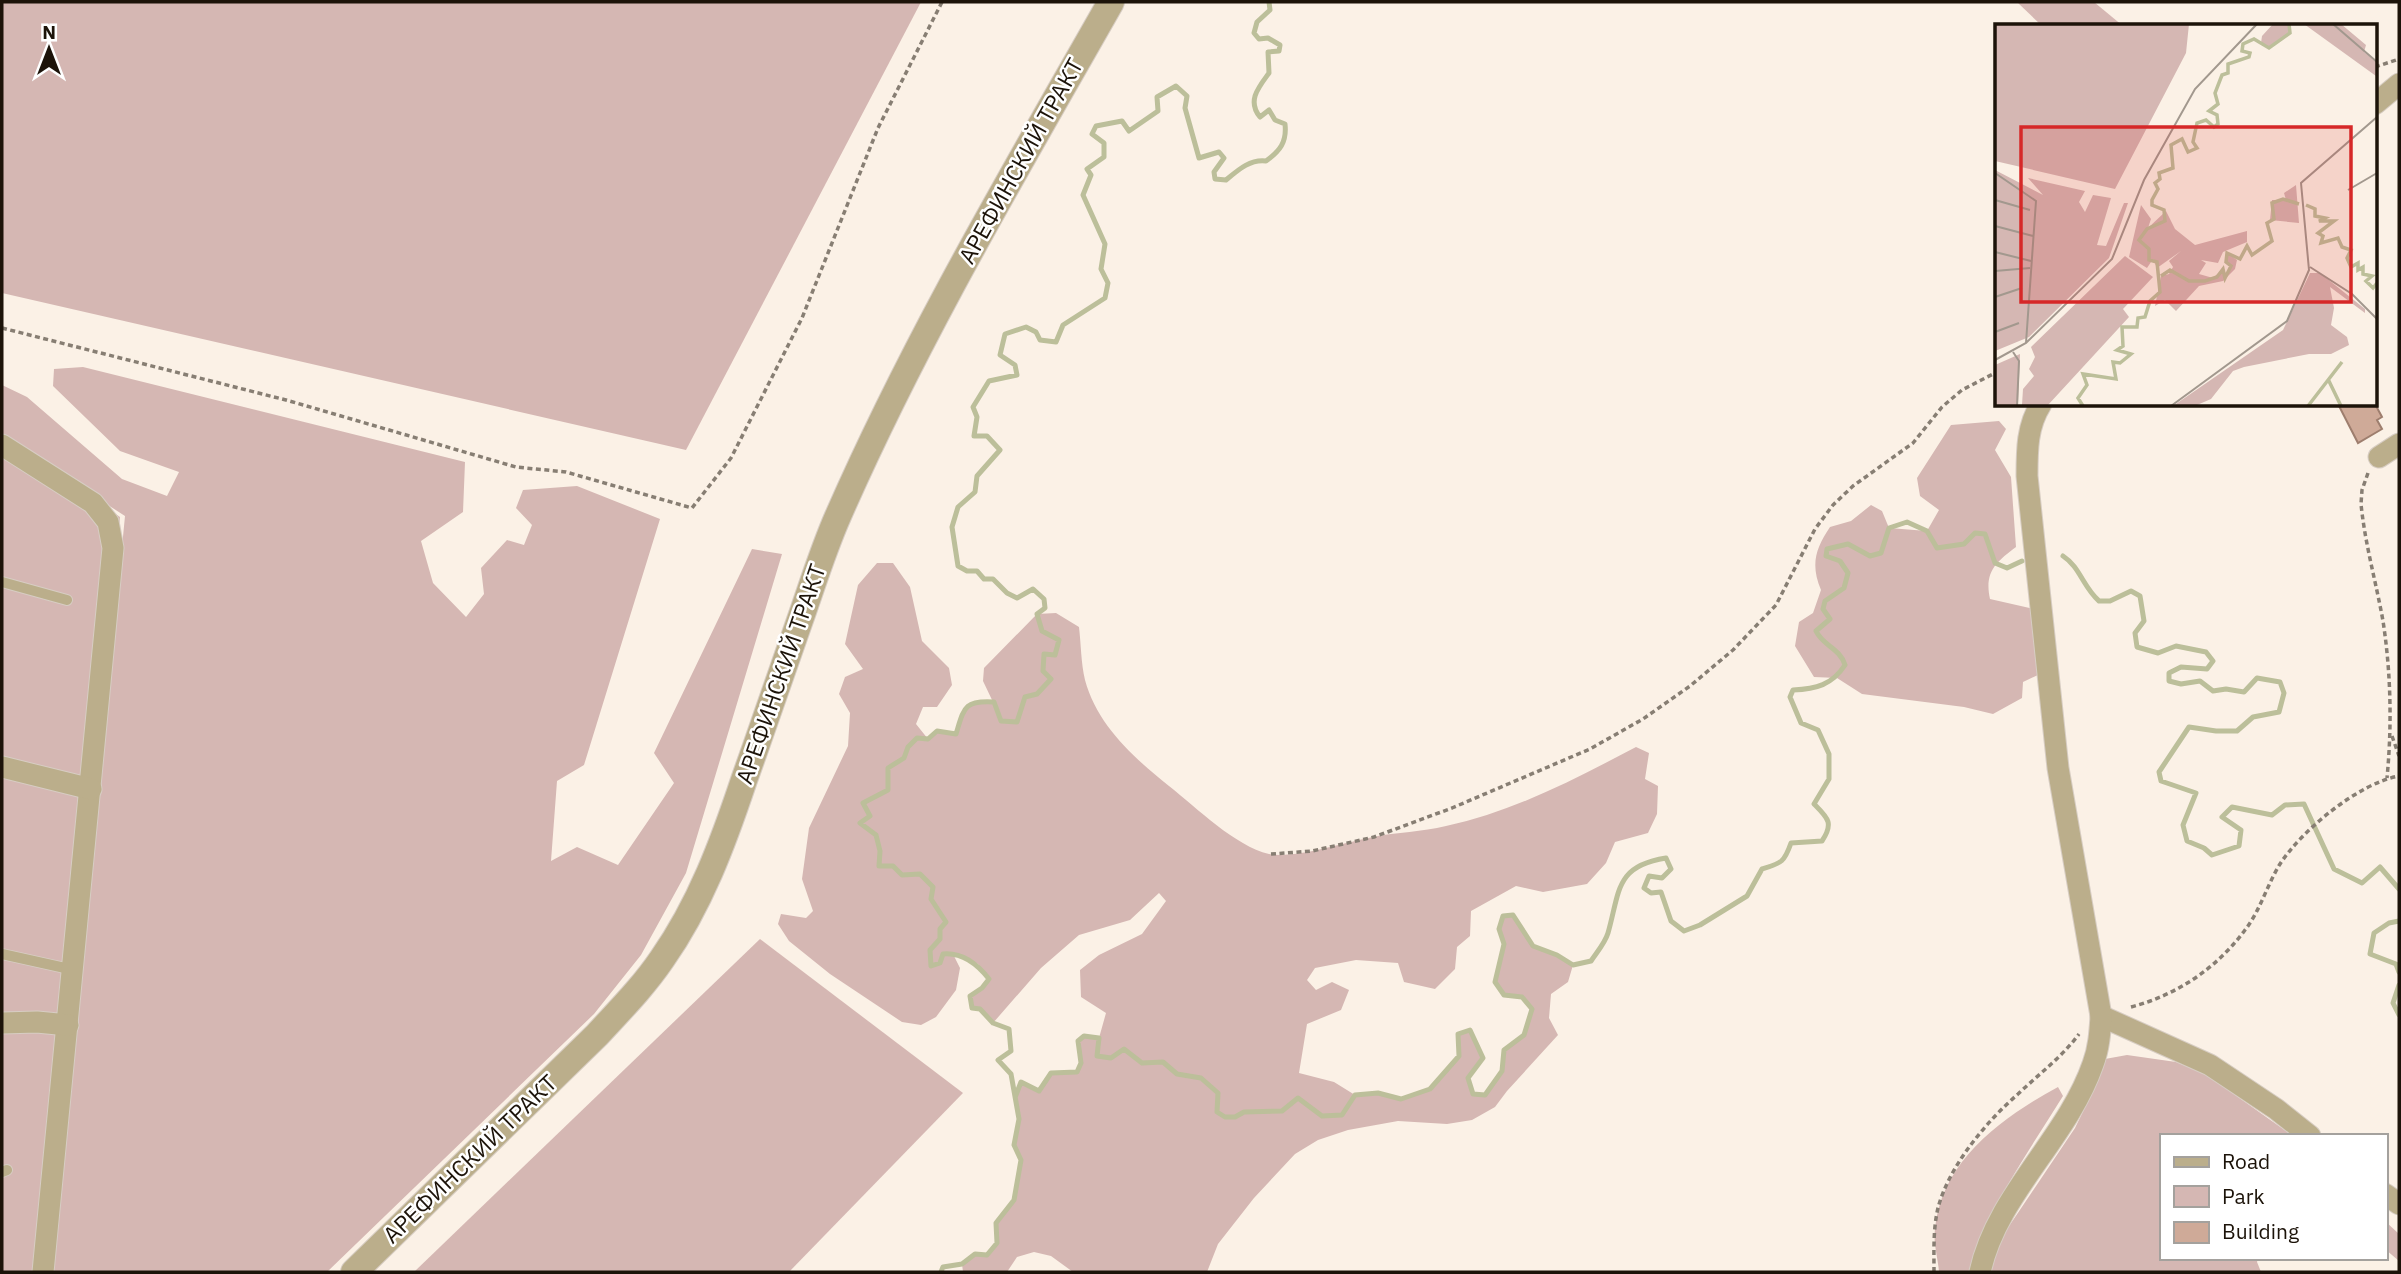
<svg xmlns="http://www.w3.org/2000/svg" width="2401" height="1274" viewBox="0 0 2401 1274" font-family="'IBM Plex Sans',sans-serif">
<rect width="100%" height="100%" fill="#fbf1e6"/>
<!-- green -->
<g fill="#d5b7b3">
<path d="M2 2H921L686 450 2 293Z"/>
<path d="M2017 2H2094L2123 26H2042Z"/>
<path d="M83 367 465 462 463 512 421 541 433 583 466 617 484 594 481 568 507 540 524 545 532 525 516 508 523 490 577 486 660 519 584 765 557 781 551 861 577 847 618 865 674 783 654 753 752 549 782 554 686 873 641 955 594 1014 327 1272H52L125 516 49 467 120 517 49 1272H2V385L27 397 122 479 167 496 179 472 120 451 53 386 54 369Z"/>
<path d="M1999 421 2006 429 1995 450 2011 477 2016 547C1996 562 1984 572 1990 599L2034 609 2038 675 2023 682 2022 698 1993 714 1964 707 1862 694 1837 678 1814 677 1795 646 1799 622 1813 613 1821 590C1810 564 1816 548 1830 527L1851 521 1871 505 1882 511 1889 528 1927 531 1939 510 1920 496 1917 478 1951 425Z"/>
<path d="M877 563H893L910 587 922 641 949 668 952 685 937 707H923L916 724 928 739 937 731 956 734C964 709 965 700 993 702L983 681 984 668 1037 614 1056 613 1079 627C1081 644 1081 663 1085 680 1097 725 1134 758 1169 786 1197 808 1235 846 1269 854 1295 859 1346 842 1373 837 1397 832 1422 832 1446 826 1515 811 1575 779 1636 747L1649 753 1645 779 1658 786 1657 814 1648 833 1615 842 1606 863 1587 884 1543 892 1516 886 1471 911 1470 936 1457 947 1455 969 1435 989 1404 982 1398 963 1356 960 1315 968 1307 980 1316 990 1332 982 1349 990 1341 1010 1307 1024 1299 1073 1334 1082 1355 1095 1378 1093 1401 1099 1430 1089 1459 1057 1458 1034 1470 1030 1483 1058 1468 1078 1473 1094 1485 1095 1502 1071 1504 1050 1524 1035 1532 1009 1522 997 1504 995 1495 982 1504 944 1499 929 1503 916 1513 915 1533 946 1557 955 1573 965 1568 982 1551 994 1549 1018 1558 1035 1507 1091 1495 1107 1472 1120 1447 1124 1398 1121 1348 1130 1318 1140 1295 1154 1254 1198 1218 1244 1207 1272H1073L1051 1256 1034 1252 1017 1257 1007 1272H963L962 1264 975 1254 987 1255 997 1243 996 1223 1014 1199 1021 1160 1014 1145 1019 1119 1016 1095 1021 1082 1039 1091 1051 1073 1076 1072 1081 1063 1078 1041 1084 1036 1099 1038 1106 1013 1081 997 1080 970 1099 955 1142 934 1166 901 1159 893 1130 920 1079 935 1041 968 993 1023 980 1009 972 1008 970 996 982 988 989 979 978 964 953 954 960 968 956 990 936 1017 921 1025 902 1022 830 974 789 941 778 924 781 914 806 918 813 911 802 879 809 828 848 746 850 713 839 694 845 677 863 669 845 644 858 585Z"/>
<path d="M760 939 963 1093 789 1272H414Z"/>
<path d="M2127 1055 2176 1062 2207 1075 2293 1136H2161V1258H2258L2257 1262 2261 1272H1989L2003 1235 2075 1128 2098 1081 2105 1059Z"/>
<path d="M2058 1087 2063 1096C2028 1153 1988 1207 1970 1272H1939C1938 1258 1933 1243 1935 1229 1941 1161 2003 1117 2058 1087Z"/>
<path d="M2385 1221 2399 1234V1261L2385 1249Z"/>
</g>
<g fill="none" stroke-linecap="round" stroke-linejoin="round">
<!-- stream -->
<g stroke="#bcbf9a" stroke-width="5">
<path d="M2063 556C2080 567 2083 587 2099 601H2110L2131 591 2140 596 2144 621 2135 633 2137 647 2158 653 2176 646 2206 652 2213 661 2207 669 2181 667 2169 673V681L2181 684 2200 681 2213 691 2226 689 2244 692 2257 678 2280 682 2284 693 2279 712 2253 717 2237 731H2216L2189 727 2159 772 2161 781 2196 793 2183 825 2187 841 2204 848 2212 855 2239 846 2241 830 2222 817 2232 807 2272 815 2285 805 2304 804 2334 869 2362 883 2380 867 2399 889"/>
<path d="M2399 921 2389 923 2374 933 2370 954 2396 964 2399 972"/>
<path d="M2399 985 2393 1003 2399 1015"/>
<path d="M1016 1095 1021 1082 1039 1091 1051 1073 1077 1072 1081 1063 1078 1041 1084 1036 1099 1038 1097 1056 1111 1058 1124 1049 1142 1063 1163 1062 1177 1074 1201 1078 1218 1093 1217 1112 1225 1117H1235L1244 1112 1282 1111 1298 1098 1322 1116 1342 1115 1355 1095 1378 1093 1401 1099 1430 1089 1459 1056 1458 1034 1470 1030 1483 1058 1468 1078 1473 1094 1485 1095 1502 1071 1504 1050 1524 1035 1532 1009 1522 997 1504 995 1495 982 1504 944 1499 929 1503 916 1513 915 1533 946 1557 955 1573 965 1591 961C1597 952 1605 943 1608 933 1620 891 1615 866 1666 858L1671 869 1662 878 1649 876 1644 888 1651 893 1661 892 1671 921 1684 931 1700 925 1747 896 1762 869C1781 863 1784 863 1791 843L1822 841C1834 823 1828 818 1814 804L1829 779V754L1818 730 1801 723 1790 697 1793 690C1816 689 1832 685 1845 665 1840 648 1823 646 1816 631L1830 619 1823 609 1825 601 1844 588 1848 573 1840 561 1826 556 1827 549 1848 544 1870 556 1881 553 1889 528 1907 522 1927 531 1937 548 1964 544 1975 533 1985 534 1995 563 2007 568 2022 561"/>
<path d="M941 1272 943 1267 962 1264 975 1254 987 1255 997 1243 996 1223 1014 1200 1021 1160 1014 1145 1019 1119 1011 1074 998 1060 1011 1051 1009 1029 993 1023 980 1009 972 1008 970 996 982 988 989 979C978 965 963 952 943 954L940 963 931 966 930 950 940 939V929L946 922 931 899 933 887 920 874 902 875 893 866H879L880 851 876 835 860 823 870 816 863 803 888 790V768L904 758 908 747 917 738 928 739 937 731 956 734C964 708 964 700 994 702L1001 721 1017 722 1025 697 1037 694 1051 679 1043 671 1044 654 1055 655 1059 640 1042 631 1037 614 1045 608 1044 599 1033 589 1017 598 1007 593 993 579H984L977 571H967L958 566 952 527 958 507 975 492 977 476 1000 450 987 436H974L977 417 973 407 989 381 1017 375 1015 365 1000 355 1005 334 1026 327 1036 332 1040 340 1056 342 1063 325 1105 298 1108 283 1101 269 1105 244 1083 195 1091 175 1087 169 1104 157V143L1092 134 1096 126 1122 121 1129 131 1158 111 1157 97 1176 86 1187 96 1185 108 1199 158 1219 152 1224 158 1214 172 1215 179 1226 180C1238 170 1250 159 1266 161 1280 151 1287 142 1285 124L1275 120 1269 110 1260 117C1247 101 1258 88 1269 73L1268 52 1279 51 1280 45 1268 38 1259 39 1254 33 1257 22 1270 10 1269 2"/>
</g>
</g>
<!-- building -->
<path fill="#cfaa98" stroke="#9e7e6e" stroke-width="2" d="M2338 404H2375L2382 417 2377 420 2382 429 2358 443Z"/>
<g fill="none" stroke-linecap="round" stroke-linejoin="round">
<!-- service casing -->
<g stroke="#d7cdc3" stroke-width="12">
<g id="service">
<path d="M2 582 67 600"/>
<path d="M2 954 74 970"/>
<path d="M2 1172 7 1170"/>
</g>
</g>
<!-- minor casing -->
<g stroke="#d7cdc3" stroke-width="23">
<g id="minor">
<path d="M2375 104 2399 84"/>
<path d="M2 445 93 503 108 522 113 548 43 1272"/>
<path d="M2379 457 2399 444"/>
<path d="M2 767 91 789"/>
<path d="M2101 1016 2210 1065 2276 1109 2310 1136"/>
<path d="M2 1023 37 1022 68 1025"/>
<path d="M2385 1194 2399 1204"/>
<path d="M1980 1272C1997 1194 2067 1139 2093 1064 2099 1048 2100 1032 2101 1016L2058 768 2027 476C2027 450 2027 426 2041 404"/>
</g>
</g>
<!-- tertiary casing -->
<g stroke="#d7cdc3" stroke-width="28">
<path id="tertiary" d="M354 1272 597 1035C620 1010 643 987 662 959 700 905 723 843 744 780 763 727 781 674 800 620 812 586 823 550 838 516 916 338 1015 171 1111 2"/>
</g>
<!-- path -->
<g stroke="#877e73" stroke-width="3.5" stroke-dasharray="5 3.5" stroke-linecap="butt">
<path d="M2375 67 2399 59"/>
<path d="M2 328 286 400 516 467 566 472 692 508 731 458 802 318 878 128 942 2"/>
<path d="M2368 473 2362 490 2361 504C2365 544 2376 582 2383 621 2391 673 2392 726 2387 778"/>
<path d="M2392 736 2399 756"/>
<path d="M1271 854 1312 851 1374 837 1452 808 1590 749 1643 719 1690 686 1733 650 1776 605 1815 529 1833 505 1853 486 1913 443 1942 407 1962 390 1997 372"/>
<path d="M2131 1007C2177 995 2217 968 2245 930 2260 911 2267 885 2280 864 2302 830 2359 783 2399 776"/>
<path d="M1934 1272C1934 1251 1933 1229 1938 1208 1949 1166 1986 1122 2018 1094 2039 1074 2062 1057 2079 1034"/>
</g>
<!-- service -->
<use href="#service" stroke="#bbae8b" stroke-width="10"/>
<!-- minor -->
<use href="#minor" stroke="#bbae8b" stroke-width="21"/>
<!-- tertiary -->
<use href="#tertiary" stroke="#bbae8b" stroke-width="26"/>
</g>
<g text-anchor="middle" stroke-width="5" stroke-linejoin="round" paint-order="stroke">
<!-- street labels -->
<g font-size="23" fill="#1c1309" stroke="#fff">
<text transform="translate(1021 161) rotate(-61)" y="8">АРЕФИНСКИЙ ТРАКТ</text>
<text transform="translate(781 674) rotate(-71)" y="8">АРЕФИНСКИЙ ТРАКТ</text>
<text transform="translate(470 1159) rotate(-44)" y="8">АРЕФИНСКИЙ ТРАКТ</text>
</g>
</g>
<!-- overview -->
<g transform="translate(1995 24)">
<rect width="382" height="382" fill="#fbf1e6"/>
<path d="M0 0H194L191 29 120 165 0 137ZM278 0H294L295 9 273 24 266 19 267 12ZM301 0H346L371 21 369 28 381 38V52L309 0ZM0 146 48 171 33 154 90 167 84 178 90 188 98 171 116 174 102 221 111 222 129 179H133L114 234 34 313 0 327ZM301 161 304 199 275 196 277 176H291L289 169ZM146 181 156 195 153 204 171 187 180 205 200 221 252 207V218L228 228 223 239 206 236 211 239 204 250 218 254 228 245 230 254 236 242 231 238 232 229 242 236 240 245 228 257 204 262 181 287 170 276 160 282 166 252 174 250 178 243 174 237 186 227 162 244 158 235 152 244 134 233ZM130 232 158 253 128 285 134 293 53 381H27L28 365 39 352 34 345 40 333 36 323ZM315 249H325L370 285V289L335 263 339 284 336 301 352 313 354 321 336 330H314L249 343 238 347 216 375 202 381 178 382 288 306ZM25 330 23 381 0 382V341Z" fill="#d5b7b3"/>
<path fill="none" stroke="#bcbf9a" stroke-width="3.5" d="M311 181 320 185V192L330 194 324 197H339L323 209 328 212 326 219 343 214 347 223 356 226 352 234 356 243 363 239V246L368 243V250L377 252 371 257 378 264 382 259M166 252 175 246 194 257H210L222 253 228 245 230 254 236 242 231 238 232 229 245 235 252 222 257 231 277 217 272 199 279 195 277 179 288 175 304 180M333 355 346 382M88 382 83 374 92 361 88 350 121 355 118 338 125 339 136 330 122 326 128 322 127 303H142L143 294 150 293 155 277 165 268 162 238 154 236V225L144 216 152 205 170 197 169 186 157 181V176L163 165 160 159 165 155 164 149 178 144 176 121 187 115 193 128 202 124 198 118 202 99 211 96 219 103 223 100 222 91 214 87 223 80 220 69 227 51 233 49V40L254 33 255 29 247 27 248 20 259 15 274 24 295 9 294 0M313 382 347 338"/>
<path fill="none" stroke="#a2988e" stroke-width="2" d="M338 0 382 38M0 149 41 177 31 319M353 166 382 149M0 176 35 186M0 202 38 212M0 228 36 237M315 243 357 270 382 295M0 247 35 244M0 273 27 264M0 308 24 299M18 328 24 337 22 382M0 336 31 319 117 235 149 156 200 65 262 0M176 382 292 297 314 246 306 159 382 93"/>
<path fill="#d62828" fill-opacity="0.15" stroke="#d62828" stroke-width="3.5" d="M26 103H356V278H26Z"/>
<rect width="382" height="382" fill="none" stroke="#1c1309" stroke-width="3.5"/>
</g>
<!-- border -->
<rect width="2401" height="1274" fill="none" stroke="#1c1309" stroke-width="7"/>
<!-- legend -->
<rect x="2160" y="1134" width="228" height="126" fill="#ffffff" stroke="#a4a19d" stroke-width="2"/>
<rect x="2174" y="1157" width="35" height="10" fill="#bbae8b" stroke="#a4a19d" stroke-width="2"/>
<text x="2222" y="1169" font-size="21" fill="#1c1309">Road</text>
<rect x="2174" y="1186" width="35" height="21" fill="#d5b7b3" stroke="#a4a19d" stroke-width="2"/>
<text x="2222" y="1204" font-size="21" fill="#1c1309">Park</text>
<rect x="2174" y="1222" width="35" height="21" fill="#cfaa98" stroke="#a4a19d" stroke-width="2"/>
<text x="2222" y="1239" font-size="21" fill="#1c1309">Building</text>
<!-- north arrow -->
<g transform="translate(49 49)" stroke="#ffffff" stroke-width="5" paint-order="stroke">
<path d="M0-5L12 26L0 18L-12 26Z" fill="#1c1309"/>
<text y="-10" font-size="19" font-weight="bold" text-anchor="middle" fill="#1c1309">N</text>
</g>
</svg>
